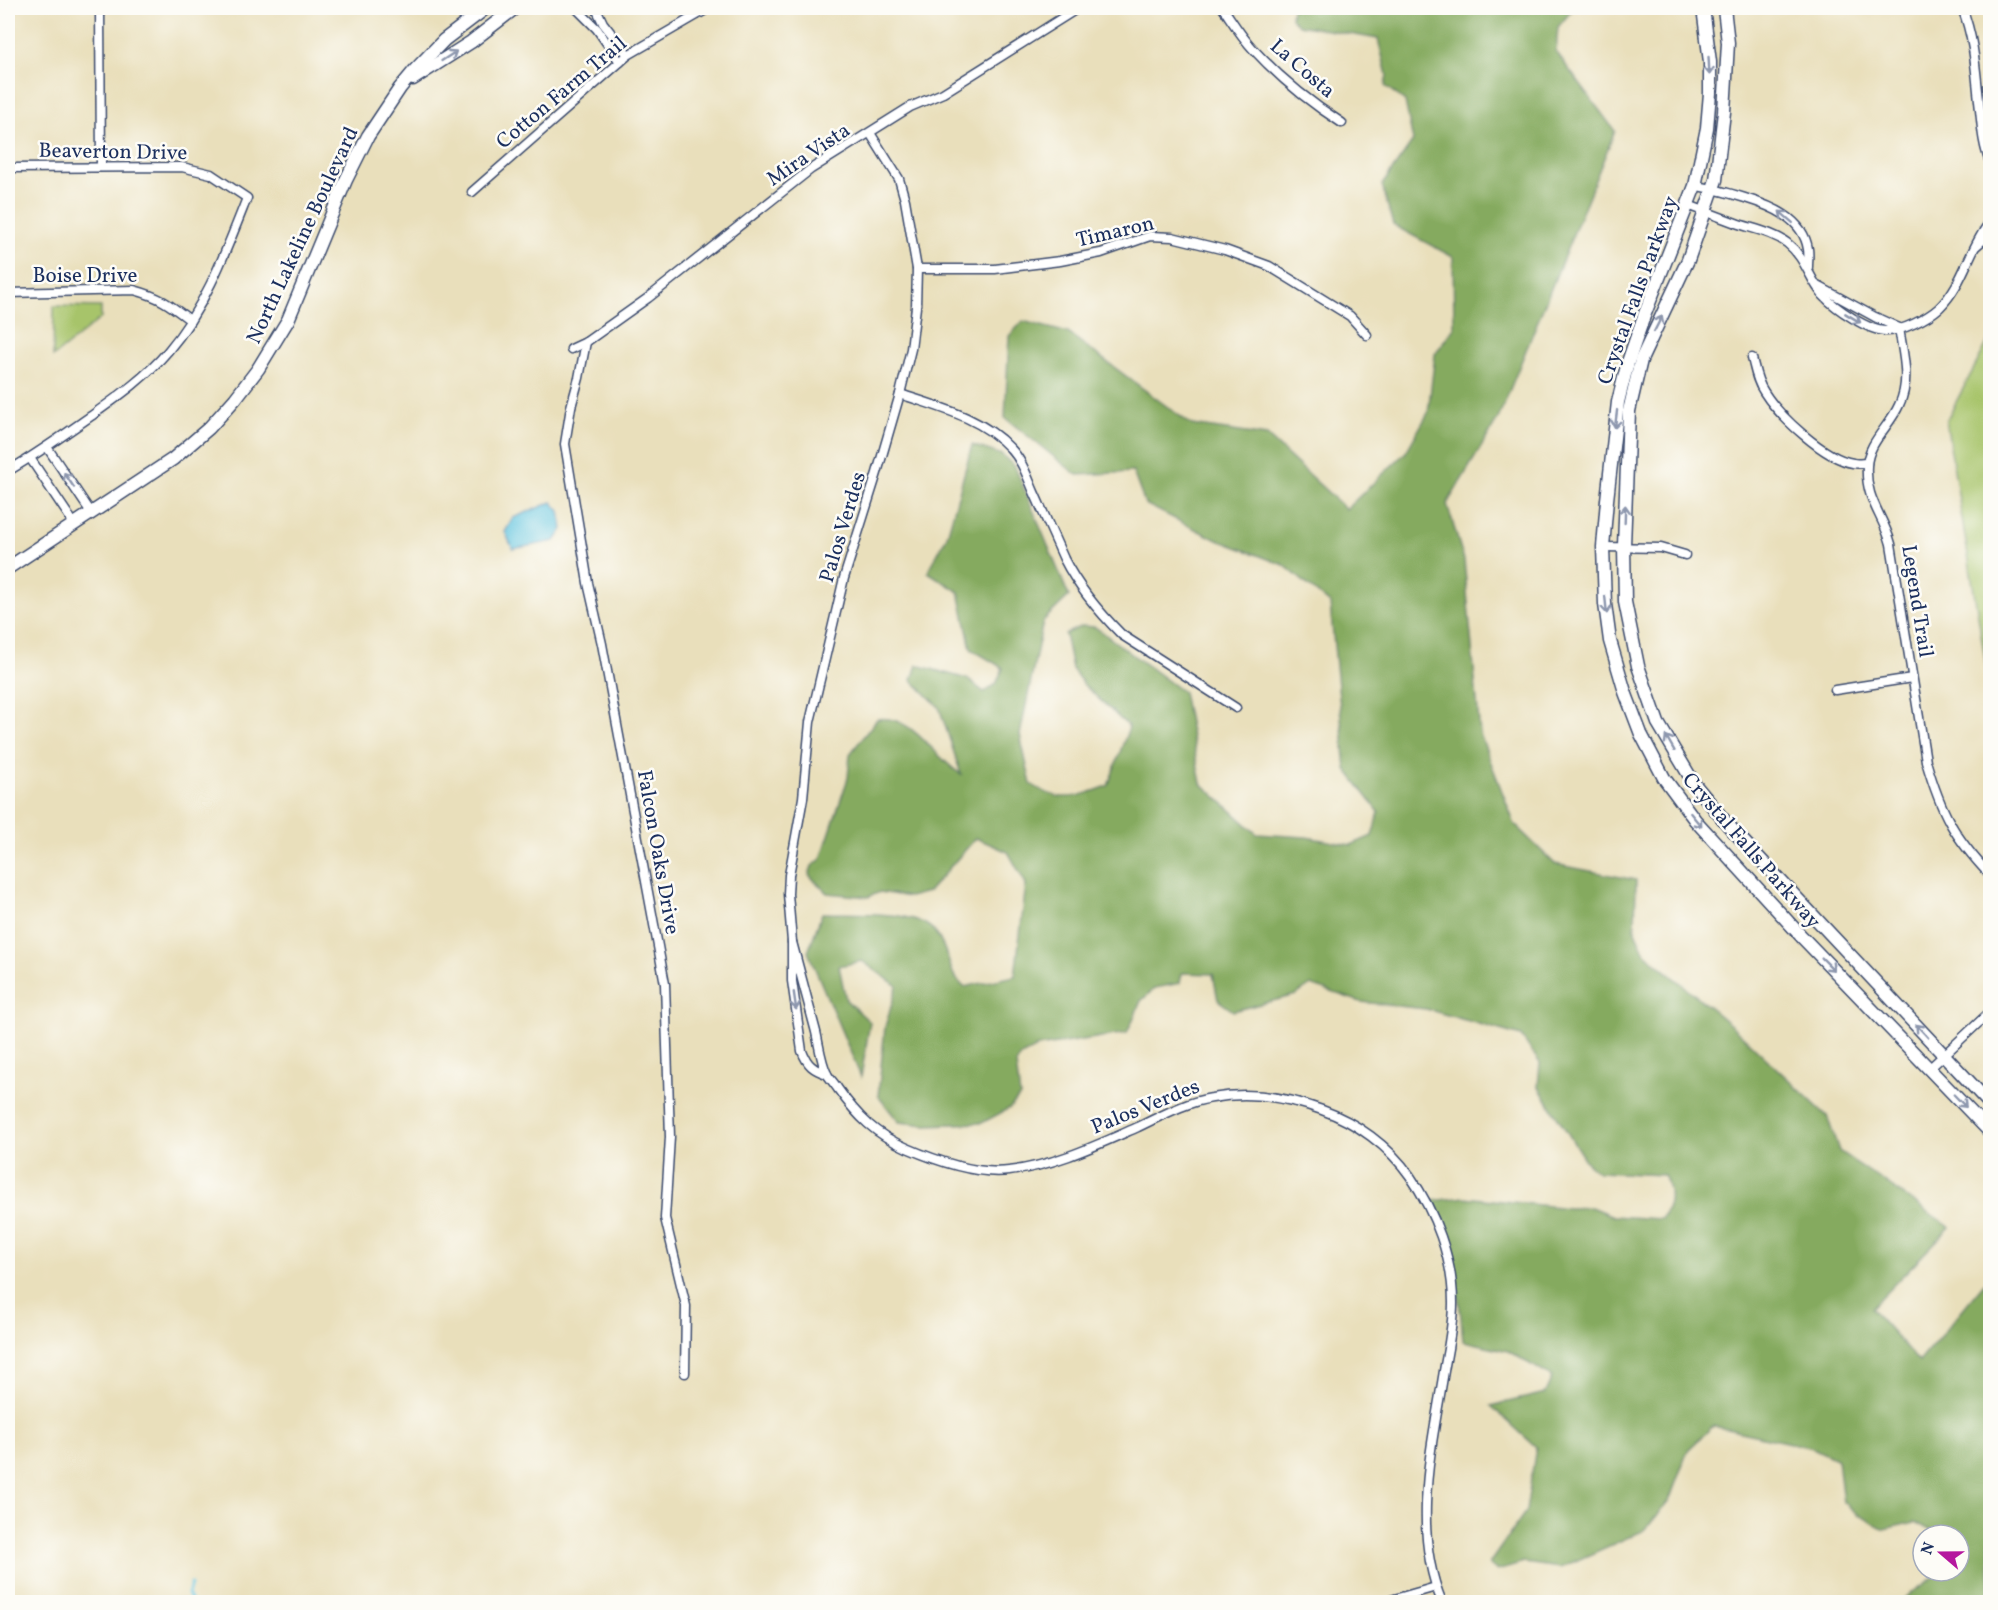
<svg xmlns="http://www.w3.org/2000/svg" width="1998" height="1610" viewBox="0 0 1998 1610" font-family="Vollkorn,serif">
<rect width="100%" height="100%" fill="#fdfcf7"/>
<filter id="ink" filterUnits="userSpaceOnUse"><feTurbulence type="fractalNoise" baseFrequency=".0167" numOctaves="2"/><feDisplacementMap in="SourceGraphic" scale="12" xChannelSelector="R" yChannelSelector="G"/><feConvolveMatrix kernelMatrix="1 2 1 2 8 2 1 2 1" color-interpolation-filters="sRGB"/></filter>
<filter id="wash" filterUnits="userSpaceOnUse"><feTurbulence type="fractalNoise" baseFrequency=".008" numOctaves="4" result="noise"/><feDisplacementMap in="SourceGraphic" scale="24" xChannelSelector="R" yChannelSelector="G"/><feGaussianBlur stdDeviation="1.35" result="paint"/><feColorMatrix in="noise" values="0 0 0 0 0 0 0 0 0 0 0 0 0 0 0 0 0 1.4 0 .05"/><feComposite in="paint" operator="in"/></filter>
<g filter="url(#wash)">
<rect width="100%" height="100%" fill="#e9dfbb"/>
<!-- green -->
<g fill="#a7c46b" stroke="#617a64" stroke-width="1.5">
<path d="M54 306 101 307V318L53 357Z"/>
<path d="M1990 338V685L1987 671 1946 421Z"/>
</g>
<!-- forest -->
<path fill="#85aa5f" stroke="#506c5e" stroke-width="1.5" d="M1292 8H1574L1558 27 1556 52 1615 131 1498 419 1447 504 1464 560 1480 734 1515 825 1555 864 1636 880 1635 931 1645 953 1732 1026 1827 1116 1839 1151 1950 1227 1871 1308 1919 1362 1990 1276V1602H1899L1942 1571H1959V1558L1969 1551 1959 1545V1535H1939L1915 1522 1884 1529 1859 1515 1843 1502 1838 1460 1813 1448 1713 1426 1688 1450 1669 1501 1645 1530 1560 1568 1524 1563 1497 1571 1489 1564 1526 1511 1536 1447 1491 1406 1545 1393 1552 1377 1508 1351 1463 1341 1461 1317 1448 1228 1431 1201 1464 1197 1569 1208 1591 1207 1613 1216 1661 1219C1672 1206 1671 1190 1664 1175L1598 1172 1586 1162 1538 1086 1540 1063 1521 1036 1426 1009 1361 1002 1311 985 1296 995 1233 1011 1218 1000 1213 974 1182 973 1180 983 1155 988 1141 1001 1127 1033 1038 1047 1021 1056 1016 1064 1020 1096 1010 1108 982 1123 926 1125 899 1122 878 1096 885 1027 897 986 862 961 839 966 846 1000 870 1022 861 1077 808 952 822 913C849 914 916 909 934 931 944 943 947 958 953 973 955 978 960 983 964 987L1015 976 1026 884 1008 852 976 838 928 892 909 897 880 892 868 897 827 893 809 875 812 866 821 859 848 778 850 754 877 719C913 714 933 757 961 774L939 707 912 680 917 665 967 679 984 692 996 684 1003 668 971 649 959 592 928 572 947 536 972 445 1002 455 1015 467 1069 596 1043 621 1020 735 1031 784C1062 805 1075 797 1108 786L1129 727 1084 685 1072 669 1065 634 1082 626 1095 627 1183 692 1201 783 1257 834 1306 837 1351 845 1372 836 1379 812 1346 769 1330 604 1284 565 1215 539 1145 504 1133 472 1077 475 1005 418 1009 336 1023 321 1068 333 1192 425 1267 436 1346 509 1406 452 1428 413 1435 354 1454 328 1453 257 1393 225 1382 185 1413 141 1405 101 1385 86 1387 75 1378 39 1299 25 1291 18Z"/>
<!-- water -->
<path fill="#62c5e0" stroke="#3e7a9f" stroke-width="1.5" d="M552 502 560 511 563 529 555 541 513 549 505 532 513 518Z"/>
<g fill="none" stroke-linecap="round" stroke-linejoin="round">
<!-- stream -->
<path stroke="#62c5e0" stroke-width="3" d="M191 1584 188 1594 192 1602"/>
</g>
</g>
<g filter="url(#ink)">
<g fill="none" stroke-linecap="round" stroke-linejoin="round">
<!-- street casing -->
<g stroke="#3a496c" stroke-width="11">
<g id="street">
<path d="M100 8 101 167"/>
<path d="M576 8 597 29 620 62"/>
<path d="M596 8 603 23 628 55"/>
<path d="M1223 8C1232 21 1241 36 1253 49 1279 77 1309 102 1342 123"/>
<path d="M1962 8C1975 40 1976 76 1980 110 1982 128 1983 146 1990 162"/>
<path d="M8 168 182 167 211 174 247 198C226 251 205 308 168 351 146 377 119 396 91 416 64 435 37 454 8 471"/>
<path d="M1695 186C1713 188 1729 193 1745 198 1771 206 1803 218 1808 249 1809 255 1808 261 1808 267"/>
<path d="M472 192 628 55 709 8"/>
<path d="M1688 205C1704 211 1720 217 1736 223 1753 229 1772 232 1787 243 1806 258 1809 279 1823 295 1835 308 1868 331 1886 331 1901 332 1928 318 1939 308 1964 284 1969 248 1990 222"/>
<path d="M1976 246 1990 234"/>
<path d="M917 269H995L1060 261 1101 253 1150 236 1172 237 1225 250 1269 266 1350 316 1367 335"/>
<path d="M1820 287 1875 317 1899 328"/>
<path d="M8 293 134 290C160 297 169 304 190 320"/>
<path d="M1899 328C1903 354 1911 381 1899 405 1890 426 1868 442 1867 466 1865 500 1883 514 1891 544L1926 761C1941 812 1953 836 1990 875"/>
<path d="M586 342 579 378 571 407 565 444 588 583 602 644 665 984 670 1137 665 1218 686 1306 685 1373"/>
<path d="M571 349 586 342 648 298 811 169 910 107 943 93 1078 8"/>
<path d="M1752 358C1755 370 1757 382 1764 392 1779 416 1825 459 1853 463 1857 464 1863 463 1867 463"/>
<path d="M900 394C938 407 981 417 1010 448 1022 460 1027 476 1034 492 1044 514 1054 537 1064 559 1078 587 1100 613 1122 635L1236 708"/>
<path d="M47 447 92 514"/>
<path d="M30 458 75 525"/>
<path d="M1603 547 1661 548 1685 555"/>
<path d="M1835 690 1912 678"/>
<path d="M792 942C800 972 808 1002 816 1032 819 1045 821 1062 827 1074 830 1079 835 1084 838 1089 858 1117 875 1134 907 1148 937 1161 976 1175 1009 1171 1053 1166 1097 1145 1138 1127 1161 1116 1186 1102 1212 1098 1249 1091 1287 1097 1322 1110 1356 1122 1389 1146 1410 1176 1435 1212 1453 1259 1453 1303 1453 1326 1448 1348 1444 1371 1432 1446 1411 1529 1442 1602"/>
<path d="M1929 1069 1990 1012"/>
<path d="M827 1074C814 1070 807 1065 802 1051L792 981V942L788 894 789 875 803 798 810 722 844 578 877 473 900 394 911 349 916 307 917 269 905 200 899 179 870 133"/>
<path d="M1384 1602 1436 1587"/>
</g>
</g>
<!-- secondary casing -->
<g stroke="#3a496c" stroke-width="15">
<g id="secondary">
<path d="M1703 8 1710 62V93L1707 128 1695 186 1644 316 1628 362 1618 402 1607 500 1603 547 1605 604 1610 641 1625 692 1641 734 1664 778 1695 820 1802 937 1990 1132"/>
<path d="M1724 8 1728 43 1724 112 1716 180 1688 260 1641 360 1629 411 1624 546 1625 602 1638 666 1658 723 1695 785 1728 825 1990 1104"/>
<path d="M413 79 471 42 515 8"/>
<path d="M8 568 173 459 209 428 235 399 258 369 288 320 346 180 368 136 400 88 415 70 444 40 486 8"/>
</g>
</g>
<!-- street -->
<use href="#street" stroke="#fff" stroke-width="8"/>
<!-- secondary -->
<use href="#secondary" stroke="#fff" stroke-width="12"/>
</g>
<!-- one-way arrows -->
<defs><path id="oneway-shaft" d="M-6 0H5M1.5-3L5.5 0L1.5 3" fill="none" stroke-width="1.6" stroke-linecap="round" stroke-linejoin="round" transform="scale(1.5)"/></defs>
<g stroke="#8d97ae">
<use href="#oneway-shaft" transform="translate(449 56) rotate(-33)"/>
<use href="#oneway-shaft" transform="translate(1709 66) rotate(87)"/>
<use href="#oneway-shaft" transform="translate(1786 217) rotate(-139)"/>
<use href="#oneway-shaft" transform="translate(1853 318) rotate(31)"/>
<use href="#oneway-shaft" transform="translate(1658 324) rotate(-63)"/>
<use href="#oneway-shaft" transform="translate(1616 419) rotate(97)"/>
<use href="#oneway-shaft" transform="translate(69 480) rotate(-124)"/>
<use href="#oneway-shaft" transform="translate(1625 514) rotate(-88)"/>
<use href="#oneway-shaft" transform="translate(1606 605) rotate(84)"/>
<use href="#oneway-shaft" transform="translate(1670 743) rotate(-120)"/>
<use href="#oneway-shaft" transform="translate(1696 820) rotate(51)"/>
<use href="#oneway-shaft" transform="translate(1828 964) rotate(45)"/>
<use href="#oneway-shaft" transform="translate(795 1001) rotate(82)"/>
<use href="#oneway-shaft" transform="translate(1922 1031) rotate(-133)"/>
<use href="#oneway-shaft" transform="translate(1960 1101) rotate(46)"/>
</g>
</g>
<g text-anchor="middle" stroke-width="5" stroke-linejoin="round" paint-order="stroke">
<!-- street labels -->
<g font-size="21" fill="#1b2f5e" stroke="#fdfcf7">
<text transform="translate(1303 68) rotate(41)" y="7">La Costa</text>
<text transform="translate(561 92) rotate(-40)" y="7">Cotton Farm Trail</text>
<text transform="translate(113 151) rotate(1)" y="7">Beaverton Drive</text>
<text transform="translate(808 154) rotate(-34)" y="7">Mira Vista</text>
<text transform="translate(1115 231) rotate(-13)" y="7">Timaron</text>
<text transform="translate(302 235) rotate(-65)" y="7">North Lakeline Boulevard</text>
<text x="85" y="282">Boise Drive</text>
<text transform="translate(1637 290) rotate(-70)" y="7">Crystal Falls Parkway</text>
<text transform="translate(842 527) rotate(-73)" y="7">Palos Verdes</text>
<text transform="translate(1918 601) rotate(81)" y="7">Legend Trail</text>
<text transform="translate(1752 850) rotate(49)" y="7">Crystal Falls Parkway</text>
<text transform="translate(659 852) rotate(80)" y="7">Falcon Oaks Drive</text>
<text transform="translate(1145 1106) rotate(-22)" y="7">Palos Verdes</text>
</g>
</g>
<!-- margin -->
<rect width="1998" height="1610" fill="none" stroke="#fdfcf7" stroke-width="30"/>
<!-- north arrow -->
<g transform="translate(1941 1553) rotate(290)"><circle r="28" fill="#fdfcf7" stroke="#a3aaba" stroke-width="1.5"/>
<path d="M0-4.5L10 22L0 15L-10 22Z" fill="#b5179e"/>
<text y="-9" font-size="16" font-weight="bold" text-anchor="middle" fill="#1b2f5e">N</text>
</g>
</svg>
